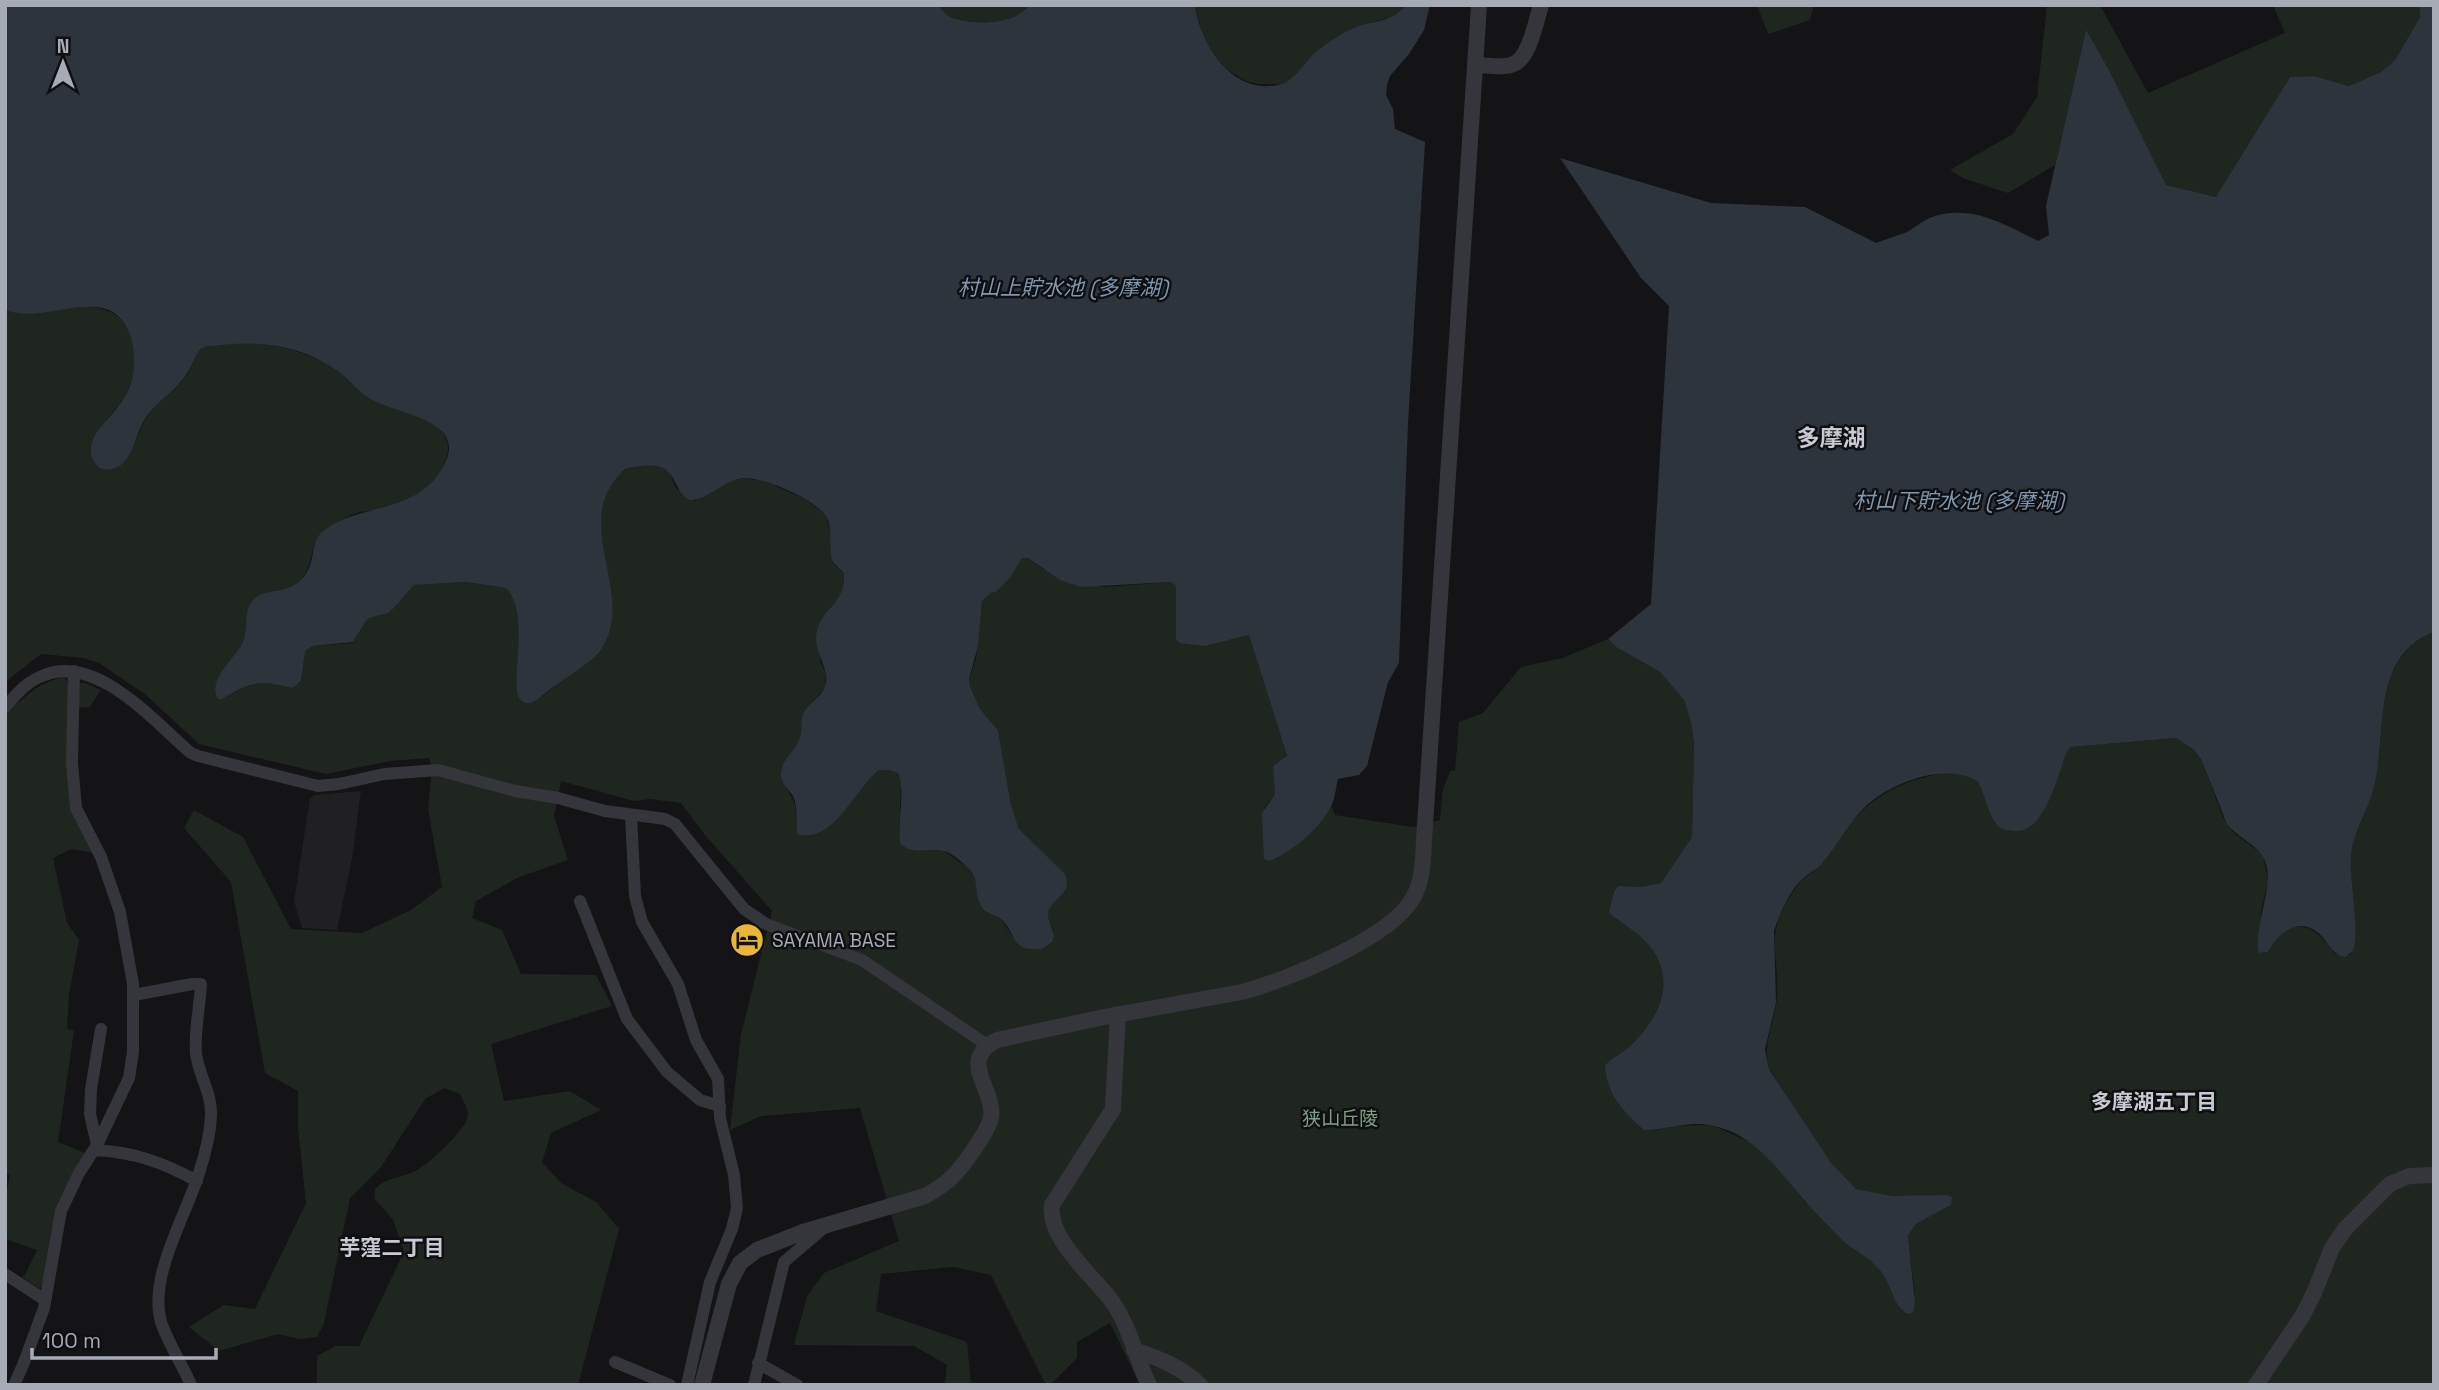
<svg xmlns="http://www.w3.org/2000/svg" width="2439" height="1390" viewBox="0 0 2439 1390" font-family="'Space Grotesk','Noto Sans JP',sans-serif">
<rect width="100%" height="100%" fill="#141416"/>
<!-- built -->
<path fill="#202023" d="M361 791 352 859 337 930 302 928 294 901 295 895 310 798 315 795Z"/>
<!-- green -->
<g fill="#1f2620">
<path d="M938 5H1029C1016 25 971 26 950 17 945 14 942 9 938 5Z"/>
<path d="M1195 5H1407L1392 17 1358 26 1320 48 1289 81 1281 84H1258L1246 81 1225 68 1208 46 1202 33Z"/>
<path d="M1757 5H1814L1810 20 1768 34Z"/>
<path d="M2047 5H2100L2148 93 2285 33 2273 5H2419L2420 17 2395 60 2381 72 2349 86 2314 76 2290 77 2217 197 2166 186 2109 70 2086 31 2055 165 2008 193 1963 178 1950 170 2013 134 2037 97Z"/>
<path d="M90 306C100 308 112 311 120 318 135 332 138 367 130 385 120 413 88 428 93 460L101 468C109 464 122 460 129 453 134 448 140 428 145 420 156 402 176 391 188 374 193 366 194 351 204 347 240 334 305 348 336 370 349 379 358 393 372 400 403 416 473 419 439 473 427 493 401 506 378 510 367 511 356 512 347 517 341 519 335 524 329 528 298 546 328 586 265 594L248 624 245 641 216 686 222 699C254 681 257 680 293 688L305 651 313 646 353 643 364 622 369 618 388 613 393 609 414 585 466 582 506 588C530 614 517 656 517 687L535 701C547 693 557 683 569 674 582 664 597 659 604 642 608 633 612 622 612 611 613 565 583 517 617 476 627 465 648 463 662 468 673 471 671 482 677 489 682 493 690 497 695 501L730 481 744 478 767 482 805 499 824 513 827 519 832 542V562L844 574 842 596 830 609 820 661 826 674 825 687 803 714 800 739 781 770V777L795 804 797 834C831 846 855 789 879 770H888L898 773 901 784 899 836 944 851 968 868 977 881 979 903 982 907 1001 919 1018 945 1036 949 1054 932C1052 927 1048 920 1048 915 1047 897 1075 899 1064 874L1019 829 1011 805 998 730 980 709 970 686 969 679 976 659 982 601 991 593 996 592 1010 578 1022 558H1028L1043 569 1104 587 1171 582 1176 586V639L1229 640 1249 634 1287 757 1273 766 1275 794 1264 808 1304 839 1331 806 1335 815 1413 827 1440 820 1443 789 1450 771H1455L1459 722 1483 713 1521 667 1563 658 1608 639 1616 647 1660 672 1684 700 1691 723 1694 743 1692 837 1661 883 1641 887 1618 886 1614 891 1610 913C1621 923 1634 930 1644 940 1677 973 1664 1011 1635 1041 1627 1051 1614 1056 1605 1065 1610 1103 1623 1114 1656 1130L1670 1126 1712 1125 1749 1142 1771 1159 1805 1202 1853 1248 1872 1261 1883 1272 1903 1312 1915 1295 1908 1237 1916 1224 1951 1205 1946 1195C1918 1196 1886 1200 1860 1190 1834 1181 1787 1094 1769 1068 1763 1043 1772 1030 1776 1005 1783 960 1761 941 1791 895 1797 886 1803 877 1813 872 1848 826 1866 792 1926 777 1945 772 1961 770 1978 782L1992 817 2042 815 2067 752 2071 747 2176 738 2193 749 2201 759 2223 817 2233 832 2262 854 2264 860 2268 881 2261 911 2259 953 2268 952C2292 913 2312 922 2335 954L2350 955C2361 941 2350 882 2351 860 2351 833 2370 809 2375 783 2388 729 2370 659 2434 632V1385H1140L1110 1323 1077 1342V1358L1050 1385H1046L991 1275 953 1267 881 1274 876 1311 967 1342 971 1385H945L947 1365 914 1346 794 1345 807 1296 824 1273 899 1241 860 1108 761 1116 730 1130 741 1034 772 911 705 835 681 803 650 799 634 801 561 781 554 816 568 860 519 877 476 901 472 918 502 930 521 974 596 975 612 1006 491 1044 504 1101 570 1091 601 1110 551 1133 542 1162 561 1183 596 1202 619 1229 578 1385H317V1356L335 1346H359L404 1252 393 1220 375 1199V1189C389 1176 399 1179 415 1171 427 1166 468 1128 468 1115 468 1108 463 1100 460 1094L444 1088 425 1099 381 1167 350 1198 324 1323 317 1337 299 1339 278 1334 219 1351 189 1327 224 1305 255 1309 306 1203 298 1127V1091L265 1073 231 882 184 828 194 810 243 837 291 929 362 933 411 910 442 887 428 809 432 767 429 758 390 761 326 774 199 744 145 694 99 663 83 658 41 654 5 682V309L46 311Z"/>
<path d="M64 677 70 685 67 767 94 853 71 849 53 858 67 923 79 940 69 994 67 1029 74 1030 58 1142 87 1154C76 1175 60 1196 54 1219 47 1241 50 1268 40 1289L22 1277 25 1275 37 1250 5 1239V1199L10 1175 5 1173V713C27 697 36 683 64 677Z"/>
<path d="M83 682 101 690 89 708 78 707 79 684Z"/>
</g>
<!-- water -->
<g fill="#2d343b">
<path d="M5 5H938C942 9 945 14 950 17 971 26 1016 25 1029 5H1195C1200 46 1236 100 1284 83 1295 79 1308 58 1318 50 1331 40 1350 28 1365 24 1374 22 1383 21 1391 17 1397 15 1402 7 1409 5 1415 4 1424 5 1430 5L1424 30 1409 54 1390 76 1387 85 1386 95 1393 109 1395 129 1425 142 1408 423 1399 663 1388 682 1367 766 1359 775 1338 779C1336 787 1335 799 1331 806 1321 828 1291 853 1269 861L1264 859 1262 813 1275 794 1273 766 1287 756 1249 635 1205 646 1179 643 1176 639V586L1171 582 1081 587 1060 580 1028 558H1022L1010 578 996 592 991 593 982 601 978 646 969 679 970 686 980 709 998 730 1011 805 1019 829 1065 874C1072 893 1058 895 1050 908 1043 919 1058 930 1052 942L1042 949C1008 951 1018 935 1002 920 995 913 985 915 980 904 974 892 980 881 969 869 963 863 954 855 947 852 932 846 912 857 900 843 897 820 906 794 898 773L888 770H879C855 789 832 846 797 834 796 823 798 806 793 796 788 788 780 783 781 773 782 759 794 752 799 740 803 732 800 722 803 714 809 702 823 697 826 683 829 667 812 650 817 631 824 604 844 608 844 574 841 569 836 566 833 562 829 556 832 531 828 520 821 501 763 477 744 478 723 480 707 501 690 500 677 493 678 483 669 473 661 462 636 466 625 469 566 522 640 595 600 651 592 662 562 680 549 690 542 695 532 708 522 701 506 691 533 616 506 588L466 582 414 585 393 609 388 613 369 618 365 622 353 642 313 646 305 651 301 680 293 688C258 680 253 681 222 699H218C207 682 233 659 241 646 250 632 242 610 254 599 266 587 292 597 307 572 315 559 311 541 323 531 358 504 408 514 437 476 479 420 400 416 370 399 357 391 348 378 336 370 300 344 255 340 213 346 207 346 201 347 198 352 194 358 192 366 188 372 178 389 158 401 146 417 137 430 135 450 124 462 120 467 110 471 103 469 98 468 94 462 92 458 86 435 108 422 119 405 123 400 127 393 130 386 135 373 135 356 132 342 116 274 44 329 5 309Z"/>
<path d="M2419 5H2434V632C2371 656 2387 731 2375 783 2370 809 2351 833 2351 860 2350 886 2360 928 2353 951L2345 957C2330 954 2328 940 2317 932 2296 916 2278 935 2268 952L2259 953C2252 924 2280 879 2261 854 2252 842 2236 836 2227 824L2201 759 2193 749 2176 738 2071 747 2067 752C2056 777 2046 834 2013 831 2008 830 2003 830 1998 826 1988 815 1985 795 1978 782 1947 761 1890 783 1865 807 1848 823 1838 845 1823 862 1818 869 1812 871 1806 876 1791 887 1780 913 1774 931L1776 1003 1765 1049 1769 1069 1831 1163 1856 1189 1892 1196 1946 1195 1952 1197 1951 1205 1916 1224 1908 1236 1915 1303 1913 1313 1907 1314C1892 1304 1891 1282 1879 1269 1868 1256 1853 1250 1841 1239 1829 1226 1815 1213 1804 1200 1778 1170 1755 1135 1714 1126 1691 1120 1667 1130 1644 1130 1622 1110 1607 1096 1605 1065 1614 1056 1627 1051 1635 1041 1664 1011 1677 973 1644 940 1634 930 1620 922 1609 913L1614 891 1618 886 1641 887 1661 883 1692 837 1694 743 1691 723 1684 700 1660 672 1616 647 1608 639 1651 604 1669 306 1641 278 1560 158 1711 203 1805 207 1876 243C1886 239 1897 236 1907 232 1916 227 1925 219 1935 216 1973 205 2006 225 2038 241L2049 235 2046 206 2086 30 2109 70 2166 185 2216 197 2290 77 2314 76 2349 86 2381 72 2395 60 2420 17Z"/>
</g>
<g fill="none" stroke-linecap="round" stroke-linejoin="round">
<!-- minor -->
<g stroke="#35363b" stroke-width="12">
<path d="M5 707C16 695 26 682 42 676 96 652 154 722 191 753L198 756 318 786 339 784 384 774 438 770 515 791 558 798 605 811 665 819 675 824 744 909 766 924 862 960 987 1045"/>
<path d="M631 815 635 896 642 922 678 984 696 1040 718 1079 720 1118 734 1175 737 1208 732 1229 710 1282 687 1385"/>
<path d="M580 901 627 1019 667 1072 700 1100 720 1106"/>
<path d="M134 995 192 984H201C200 1006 194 1032 196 1054 199 1076 212 1093 211 1116 210 1135 205 1155 199 1173 186 1216 148 1277 161 1322 168 1343 182 1364 191 1385"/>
<path d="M97 1145 90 1114 91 1089 101 1029"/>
<path d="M94 1150C134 1152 162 1162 197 1181"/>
<path d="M5 1274 45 1300"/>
<path d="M615 1362 670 1385"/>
<path d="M758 1363 797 1385"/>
<path d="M14 1385 23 1365 44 1308 61 1211 79 1173 97 1145 129 1078 133 1052V984L120 912 101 857 76 808 72 763 74 671"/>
<path d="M754 1385 784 1262 826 1226"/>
</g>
<!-- tertiary -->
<g stroke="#35363b" stroke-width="16">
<path d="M1476 65C1487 65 1500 68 1511 65 1529 61 1536 21 1541 5"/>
<path d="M1118 1014 1113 1109 1052 1205C1047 1238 1092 1275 1111 1300 1129 1324 1136 1358 1149 1385"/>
<path d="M1134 1350C1159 1358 1181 1367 1200 1385"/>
<path d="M702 1385 729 1284 740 1263 757 1250 803 1232 925 1196C936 1190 947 1183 956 1173 965 1163 988 1131 991 1118 996 1089 956 1061 997 1040L1104 1017 1242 992C1287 980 1391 938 1413 898 1423 881 1423 859 1424 840L1479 5"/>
<path d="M2256 1385 2303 1315 2314 1293 2332 1248 2345 1229 2390 1184 2409 1176 2434 1175"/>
</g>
</g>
<!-- icons -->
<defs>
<g id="hotel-disc" transform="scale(1.75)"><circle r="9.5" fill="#e9b639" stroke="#0f0f11"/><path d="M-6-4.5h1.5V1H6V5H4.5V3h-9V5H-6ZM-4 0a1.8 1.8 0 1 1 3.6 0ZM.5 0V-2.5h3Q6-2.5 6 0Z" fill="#111"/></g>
</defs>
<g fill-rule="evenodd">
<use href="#hotel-disc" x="747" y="940"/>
</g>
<g text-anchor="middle" stroke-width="5" stroke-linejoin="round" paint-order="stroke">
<!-- poi labels -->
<g font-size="19" fill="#a7abb6" stroke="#0f0f11" text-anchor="start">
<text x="772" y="947">SAYAMA BASE</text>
</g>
<!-- park labels -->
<g font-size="19" fill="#7ea082" stroke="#0f0f11">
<text x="1340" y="1125">狭山丘陵</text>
</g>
<!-- water labels -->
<g font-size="21" font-style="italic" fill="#7f97af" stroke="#0f0f11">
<text x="1063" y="295">村山上貯水池 (多摩湖)</text>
<text x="1959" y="508">村山下貯水池 (多摩湖)</text>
</g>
<!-- neighbourhood labels -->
<g font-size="21" font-weight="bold" fill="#c7cad2" stroke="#0f0f11">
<text x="2154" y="1109">多摩湖五丁目</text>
<text x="392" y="1255">芋窪二丁目</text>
</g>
<!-- quarter labels -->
<g font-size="23" font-weight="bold" fill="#c7cad2" stroke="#0f0f11">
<text x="1831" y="446">多摩湖</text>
</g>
</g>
<!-- border -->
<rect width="2439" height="1390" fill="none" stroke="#a7abb6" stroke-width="14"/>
<!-- north arrow -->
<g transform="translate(63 63)" stroke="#0f0f11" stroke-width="5" paint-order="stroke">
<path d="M0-5L12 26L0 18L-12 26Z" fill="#a7abb6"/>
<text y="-10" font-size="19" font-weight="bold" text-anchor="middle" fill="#a7abb6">N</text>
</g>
<!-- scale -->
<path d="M32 1348v10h184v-10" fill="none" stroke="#a7abb6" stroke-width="3.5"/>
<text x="42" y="1348" font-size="21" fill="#a7abb6" stroke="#0f0f11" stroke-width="5" paint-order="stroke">100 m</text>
</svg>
